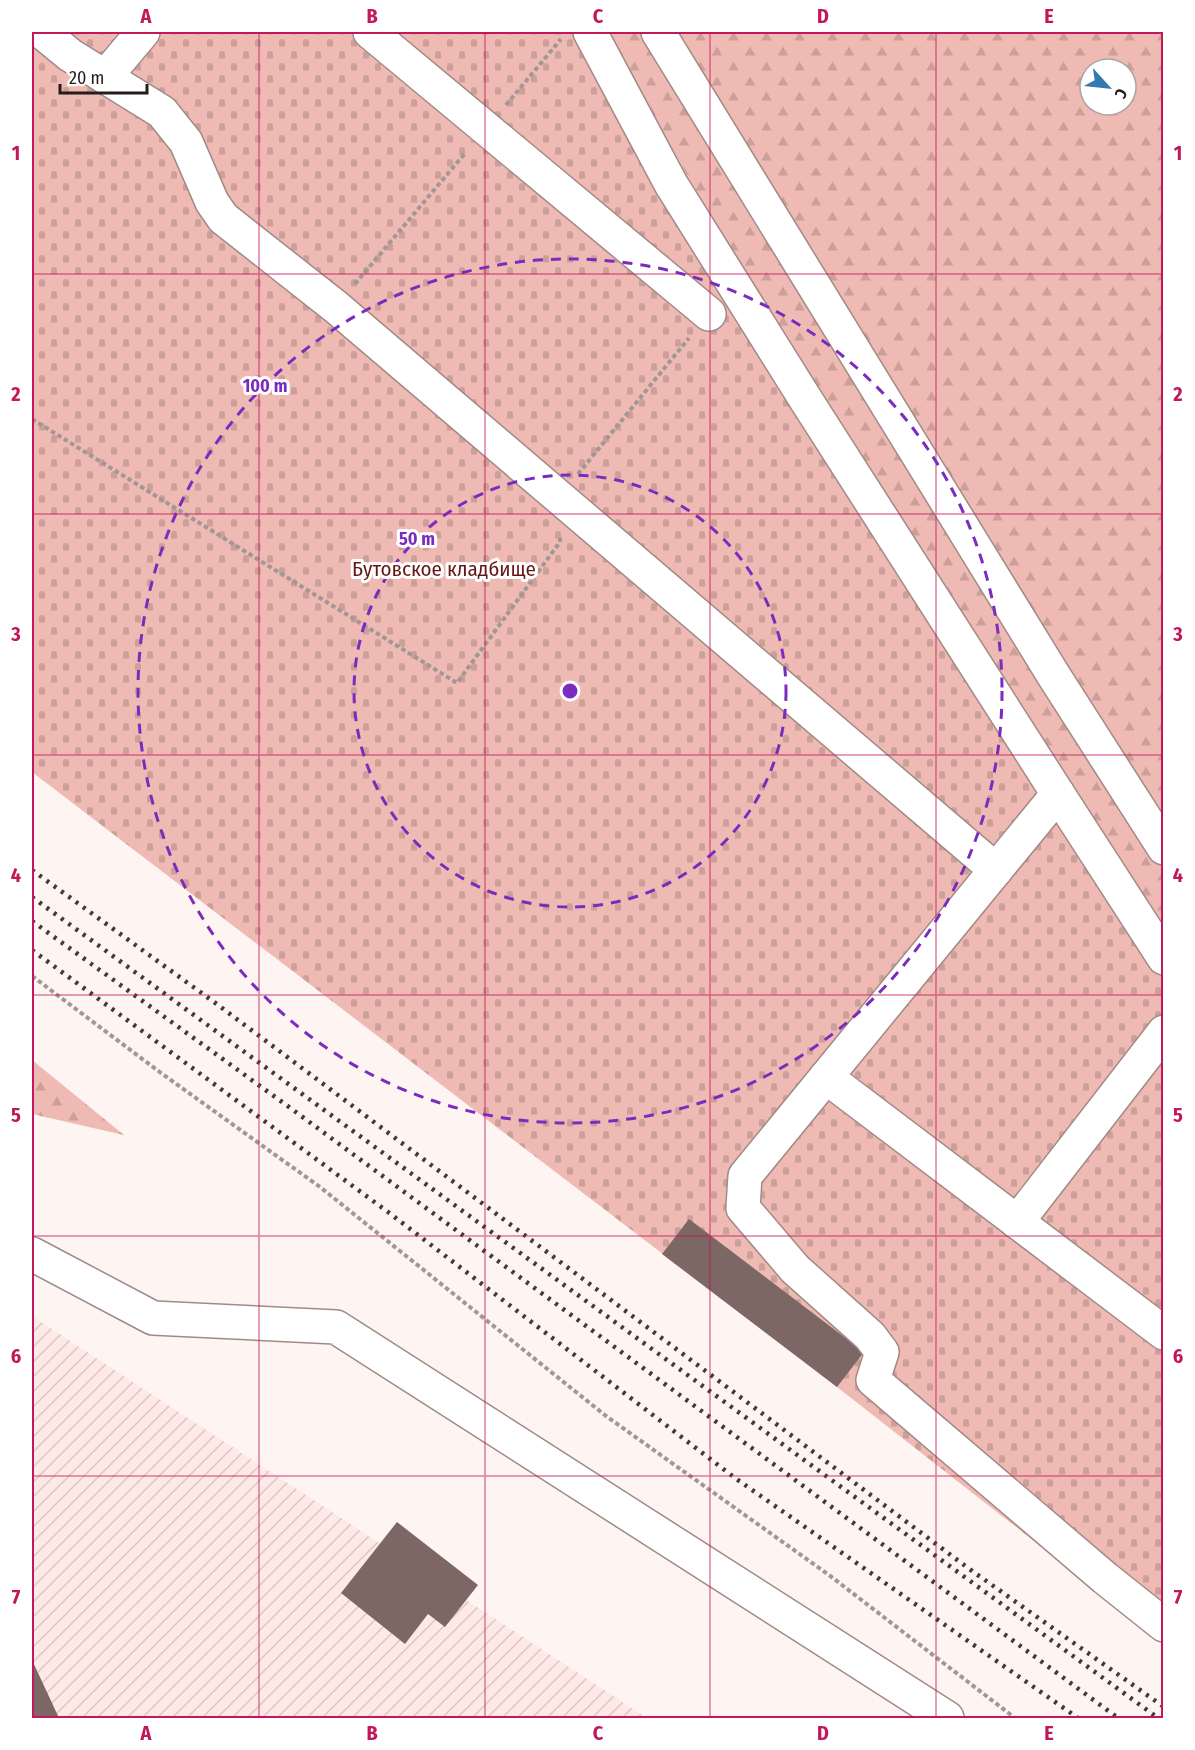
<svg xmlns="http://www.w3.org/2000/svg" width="1195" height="1750" viewBox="0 0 1195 1750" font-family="'Fira Sans Condensed',sans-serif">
<defs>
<pattern id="industrial-furrows" width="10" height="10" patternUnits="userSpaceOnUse" patternTransform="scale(1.5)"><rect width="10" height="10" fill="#fee9e6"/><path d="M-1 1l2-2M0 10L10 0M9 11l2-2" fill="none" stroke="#dac7c5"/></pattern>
<pattern id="forest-firs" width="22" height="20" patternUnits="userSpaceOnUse" patternTransform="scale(1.5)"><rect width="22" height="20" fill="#eebab3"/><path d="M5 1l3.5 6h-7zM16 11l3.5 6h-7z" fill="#cc9f99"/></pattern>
<pattern id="cemetery-stones" width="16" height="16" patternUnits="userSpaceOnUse" patternTransform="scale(1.5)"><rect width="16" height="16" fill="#eebab3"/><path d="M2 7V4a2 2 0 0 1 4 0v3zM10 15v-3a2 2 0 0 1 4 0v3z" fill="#cc9f99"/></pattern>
</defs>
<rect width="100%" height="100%" fill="#fef4f2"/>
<!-- industrial -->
<path fill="url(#industrial-furrows)" d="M32 1316 647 1718H32Z"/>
<!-- forest -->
<g fill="url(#forest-firs)" fill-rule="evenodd">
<path d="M608 32H1163V932L713 222ZM1090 69H1126V105H1090Z"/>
<path d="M32 1060 124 1135 32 1114Z"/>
</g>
<!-- cemetery -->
<path fill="url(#cemetery-stones)" d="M32 32H608L713 222 1163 932V1642L837 1387 32 772Z"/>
<!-- building -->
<g fill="#7d6764">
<path d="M689 1219 864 1352 837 1387 662 1254Z"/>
<path d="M397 1522 478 1585 445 1627 428 1614 405 1644 341 1593Z"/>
<path d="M32 1660 59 1718H32Z"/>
</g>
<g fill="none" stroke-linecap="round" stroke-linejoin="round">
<!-- minor casing -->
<g stroke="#a18a86" stroke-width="36">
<g id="minor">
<path d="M42 32 70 55 162 112 186 142 212 202 223 218 336 307 996 870"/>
<path d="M370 32 709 314"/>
<path d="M590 32 671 184 806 400 1058 794"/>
<path d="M658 32 1054 676 1164 848"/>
<path d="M105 77 143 32"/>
<path d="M1164 958 1058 794 745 1176 743 1208 795 1269 870 1336 882 1352 873 1380 1105 1578 1164 1625"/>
<path d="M826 1077 1164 1333"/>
<path d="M1017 1222 1164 1032"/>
<path d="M32 1254 153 1318 336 1327 947 1718"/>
</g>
</g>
<!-- path -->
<g stroke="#a19896" stroke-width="4" stroke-dasharray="4.5 3" stroke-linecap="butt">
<path d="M506 105 561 39"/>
<path d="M355 284 466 152"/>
<path d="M32 419 457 683 560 542V537"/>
<path d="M578 474 689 338"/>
<path d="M32 976 161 1073 320 1187 606 1416 829 1575 1015 1718"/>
</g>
<!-- minor -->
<use href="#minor" stroke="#fff" stroke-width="33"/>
<!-- rail -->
<g stroke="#423938" stroke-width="4.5" stroke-dasharray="3 6" stroke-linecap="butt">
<path d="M32 870 214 1002 968 1568 1164 1707"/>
<path d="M32 897 1158 1718"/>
<path d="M32 921 289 1107 1118 1718"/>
<path d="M32 950 388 1212 735 1478 1078 1718"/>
</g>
</g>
<!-- grid -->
<path fill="none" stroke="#c2185b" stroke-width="1.5" stroke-opacity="0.55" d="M259 32V1718M485 32V1718M710 32V1718M936 32V1718M32 274H1164M32 514H1164M32 755H1164M32 995H1164M32 1236H1164M32 1476H1164"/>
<!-- distance rings -->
<g fill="none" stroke="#7b2cbf" stroke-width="3" stroke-dasharray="10 8">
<circle cx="570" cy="691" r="216"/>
<circle cx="570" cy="691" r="432"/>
</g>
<g text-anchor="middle" stroke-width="6" stroke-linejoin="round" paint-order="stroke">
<!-- park labels -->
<g font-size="21" fill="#641814" stroke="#fff">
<text x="444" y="576">Бутовское кладбище</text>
</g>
</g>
<circle cx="570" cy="691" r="9" fill="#7b2cbf" stroke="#fff" stroke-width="3"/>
<g font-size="18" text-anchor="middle" font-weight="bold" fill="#7b2cbf" stroke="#fff" stroke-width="6" stroke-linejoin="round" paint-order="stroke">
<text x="265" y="392">100 m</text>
<text x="417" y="545">50 m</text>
</g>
<!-- border -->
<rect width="1195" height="1750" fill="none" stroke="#ffffff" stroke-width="66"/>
<!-- north arrow -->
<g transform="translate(1108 87) rotate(117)"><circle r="28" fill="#ffffff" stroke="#a8a4a4" stroke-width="1.5"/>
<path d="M0-4.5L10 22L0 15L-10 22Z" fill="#337aae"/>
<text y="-9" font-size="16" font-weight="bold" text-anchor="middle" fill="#251c1b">С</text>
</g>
<!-- scale -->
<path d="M60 84v9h87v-9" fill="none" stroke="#251c1b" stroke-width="3"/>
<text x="69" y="84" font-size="18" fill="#251c1b" stroke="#ffffff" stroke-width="4.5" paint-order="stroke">20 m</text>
<rect x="33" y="33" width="1129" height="1684" fill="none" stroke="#c2185b" stroke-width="2"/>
<g font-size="20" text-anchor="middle" font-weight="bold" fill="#c2185b">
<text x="146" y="23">A</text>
<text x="372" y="23">B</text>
<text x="598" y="23">C</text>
<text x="823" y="23">D</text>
<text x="1049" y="23">E</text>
<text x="16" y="160">1</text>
<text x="1178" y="160">1</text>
<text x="16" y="401">2</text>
<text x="1178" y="401">2</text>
<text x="16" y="641">3</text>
<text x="1178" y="641">3</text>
<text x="16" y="882">4</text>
<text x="1178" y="882">4</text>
<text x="16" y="1122">5</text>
<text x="1178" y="1122">5</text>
<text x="16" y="1363">6</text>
<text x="1178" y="1363">6</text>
<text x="16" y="1604">7</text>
<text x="1178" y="1604">7</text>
<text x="146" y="1740">A</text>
<text x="372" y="1740">B</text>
<text x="598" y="1740">C</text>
<text x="823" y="1740">D</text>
<text x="1049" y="1740">E</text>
</g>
</svg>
